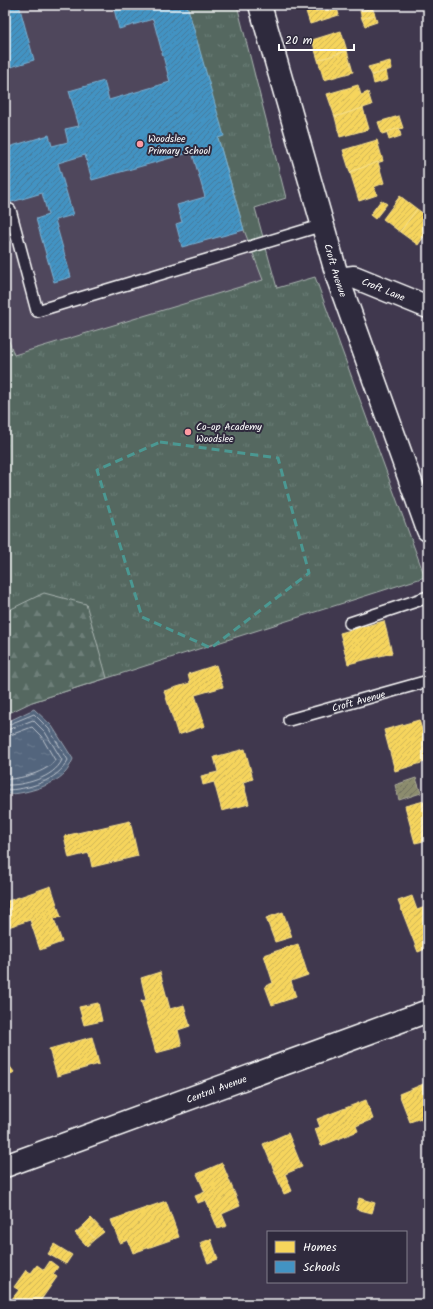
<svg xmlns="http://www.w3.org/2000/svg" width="433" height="1309" viewBox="0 0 433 1309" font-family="Kalam,sans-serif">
<defs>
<pattern id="grass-tufts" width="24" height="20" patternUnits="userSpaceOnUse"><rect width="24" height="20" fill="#546861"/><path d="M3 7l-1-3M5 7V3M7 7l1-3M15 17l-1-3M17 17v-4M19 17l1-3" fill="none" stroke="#6e7f79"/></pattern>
<pattern id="forest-firs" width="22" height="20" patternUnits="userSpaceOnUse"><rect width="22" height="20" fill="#546861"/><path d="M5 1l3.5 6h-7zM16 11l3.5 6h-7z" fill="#6e7f79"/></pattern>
<pattern id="water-ripples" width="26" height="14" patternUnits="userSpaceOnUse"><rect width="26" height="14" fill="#52657d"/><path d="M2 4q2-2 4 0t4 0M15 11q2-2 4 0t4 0" fill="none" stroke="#6c7c90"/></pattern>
<pattern id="homes-hatch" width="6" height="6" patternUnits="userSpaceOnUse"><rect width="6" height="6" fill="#f6d55c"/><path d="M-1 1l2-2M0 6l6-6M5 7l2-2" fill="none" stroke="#ccb358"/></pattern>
<pattern id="schools-hatch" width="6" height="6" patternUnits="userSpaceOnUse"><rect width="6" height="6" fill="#4393c3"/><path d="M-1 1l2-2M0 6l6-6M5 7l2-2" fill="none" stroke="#467a99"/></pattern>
<pattern id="industry-hatch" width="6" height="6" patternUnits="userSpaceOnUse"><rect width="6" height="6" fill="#8c8c6e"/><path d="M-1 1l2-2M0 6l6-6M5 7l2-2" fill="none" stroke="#727260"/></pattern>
</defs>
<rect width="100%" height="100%" fill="#40384e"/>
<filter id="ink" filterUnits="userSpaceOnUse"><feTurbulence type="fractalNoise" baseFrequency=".025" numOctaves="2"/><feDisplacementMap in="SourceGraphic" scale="8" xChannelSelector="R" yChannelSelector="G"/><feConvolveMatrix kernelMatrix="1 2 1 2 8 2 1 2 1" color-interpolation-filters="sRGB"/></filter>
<g filter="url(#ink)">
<!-- built -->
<path fill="#50465c" d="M5 5H237L286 198 255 208 277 288 315 277 425 577 32 702 5 645Z"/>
<!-- grass -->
<path fill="url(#grass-tufts)" stroke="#aab4b0" d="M187 5H237L286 198 255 208 277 288 315 277 425 577 32 702 5 645V330L14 355 263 280 244 230 218 138 223 136Z"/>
<!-- forest -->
<path fill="url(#forest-firs)" stroke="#aab4b0" d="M44 593 86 604 107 678 32 702 5 715V612Z"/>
<!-- water -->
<path fill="url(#water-ripples)" stroke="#97a3b1" d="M34 709 52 726 73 759C71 764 68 770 65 773 53 786 22 795 5 794V723Z"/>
<!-- homes -->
<g fill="url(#homes-hatch)" stroke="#f9e28d">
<path d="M304 5H336L339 15 310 24Z"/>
<path d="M372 7 375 15 362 19 360 11Z"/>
<path d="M375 15 377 22 365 26 362 19Z"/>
<path d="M341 31 347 51 318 60 312 40Z"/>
<path d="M347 51 353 72 324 80 318 60Z"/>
<path d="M390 61 392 69 372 75 368 67Z"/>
<path d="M386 71 388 80 374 84 372 75Z"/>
<path d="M358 85 361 95 368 92 372 105 335 117 327 94Z"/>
<path d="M363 108 369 129 340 137 335 117Z"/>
<path d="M399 116 403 128 382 134 378 122Z"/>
<path d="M399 128 401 136 389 140 387 132Z"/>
<path d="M377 140 383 161 350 172 343 150Z"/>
<path d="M378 162 384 183 374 187 377 195 359 201 350 172Z"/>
<path d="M400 196 417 209 400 232 383 219Z"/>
<path d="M381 200 387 204 375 219 370 215Z"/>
<path d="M417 209 428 217V231L418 245 400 232Z"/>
<path d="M384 621 392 653 348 664 340 633Z"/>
<path d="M216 665 223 687 195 695 205 726 178 735 164 691 190 683 188 674Z"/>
<path d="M419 720 428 749V761L395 771 384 730Z"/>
<path d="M245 749 253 779 243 782 249 804 222 811 214 782 203 785 201 776 218 772 214 757Z"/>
<path d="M428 800V840L415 843 405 806Z"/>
<path d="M130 821 138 856 92 867 89 853 69 858 64 836Z"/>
<path d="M51 886 61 917 54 919 62 942 40 950 30 920 5 928V902Z"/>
<path d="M412 896 417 910 428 906V948L418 952 398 901Z"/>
<path d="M283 912 292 937 275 942 266 918Z"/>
<path d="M298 944 308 975 291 981 296 997 272 1005 265 986 273 983 264 955Z"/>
<path d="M160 972 170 1009 184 1005 190 1026 178 1030 182 1046 156 1053 141 1001 146 1000 141 978Z"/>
<path d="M98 1003 102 1021 84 1025 79 1007Z"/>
<path d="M92 1037 99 1064 57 1076 49 1049Z"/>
<path d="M5 1060 14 1072 5 1079Z"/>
<path d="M428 1082V1103L421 1085Z"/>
<path d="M421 1085 428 1103V1127L425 1128 421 1118 410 1122 399 1094Z"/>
<path d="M366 1100 373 1119 356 1126 358 1131 321 1146 315 1129 320 1127 317 1119Z"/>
<path d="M288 1133 302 1167 285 1174 292 1191 284 1194 263 1144Z"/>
<path d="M222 1163 240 1206 222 1214 227 1226 218 1229 206 1200 198 1203 195 1196 205 1192 197 1174Z"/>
<path d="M359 1198 375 1203 372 1213 356 1209Z"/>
<path d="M166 1201 179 1237 133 1253 128 1240 120 1243 111 1220Z"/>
<path d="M91 1218 104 1232 95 1239 83 1226Z"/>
<path d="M83 1226 95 1239 87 1246 75 1233Z"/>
<path d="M211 1239 218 1259 208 1263 200 1243Z"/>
<path d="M54 1244 72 1255 66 1264 48 1254Z"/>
<path d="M50 1261 58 1267 53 1274 57 1277 38 1304H19L12 1299 19 1290 14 1287 26 1270 31 1273 37 1265 44 1270Z"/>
<path d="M428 1290V1304H421Z"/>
</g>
<!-- schools -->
<g fill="url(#schools-hatch)" stroke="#7bb3d5">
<path d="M5 5H19L34 60 11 67 5 47Z"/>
<path d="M113 5H187L224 136 218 138 244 230 182 247 176 224 182 222 177 205 205 197 192 152 92 180 85 155 58 163 73 215 55 220 71 277 54 282 36 219 48 215 42 193 5 204V148L49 135 52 146 68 142 65 129 79 126 69 91 104 81 109 100 170 82 153 19 119 29Z"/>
</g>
<!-- industry -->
<path fill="url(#industry-hatch)" stroke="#aeae9a" d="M416 778 421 793 399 800 395 785Z"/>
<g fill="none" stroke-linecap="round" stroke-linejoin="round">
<!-- shore -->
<g stroke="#bac1cb" stroke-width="1">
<path d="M5 726 34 714 49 729 68 760C58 781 27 790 5 790"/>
<path d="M5 731 33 720 45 732 62 760C54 778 23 786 5 785"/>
<path d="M5 737 32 727 41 736 55 760C48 772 18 780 5 779"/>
</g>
<!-- service casing -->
<g stroke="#fff" stroke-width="14">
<g id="service">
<path d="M10 210 37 311 323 225"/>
<path d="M350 623 428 597"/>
<path id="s1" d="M289 720 428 681"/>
</g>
</g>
<!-- minor casing -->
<g stroke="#fff" stroke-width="25">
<g id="minor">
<path id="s2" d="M260 5 338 279 428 530"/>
<path id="s3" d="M338 279 354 277 428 307"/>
<path id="s4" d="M5 1166 428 1011"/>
</g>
</g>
<!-- service -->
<use href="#service" stroke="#2f2a3d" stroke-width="11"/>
<!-- minor -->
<use href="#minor" stroke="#2f2a3d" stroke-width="22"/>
</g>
</g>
<!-- marked area -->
<path fill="none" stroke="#4b9892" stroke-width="3" stroke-dasharray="8 5" stroke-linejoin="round" d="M160 442 278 458 309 573 211 648 142 617 97 470Z"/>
<!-- markers -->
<g fill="#ff9aa2" stroke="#2f2a3d" stroke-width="1.5">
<circle cx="140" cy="144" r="4"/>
<circle cx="188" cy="432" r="4"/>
</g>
<g text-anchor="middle" stroke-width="4" stroke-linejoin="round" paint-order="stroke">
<!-- poi labels -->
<g font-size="10" fill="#fff" stroke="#2f2a3d" text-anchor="start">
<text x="148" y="142">Woodslee<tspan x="148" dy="12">Primary School</tspan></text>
<text x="196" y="430">Co-op Academy<tspan x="196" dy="12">Woodslee</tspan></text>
</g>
<!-- street labels -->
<g font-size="10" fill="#fff" stroke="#2f2a3d">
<text dy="4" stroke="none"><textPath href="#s2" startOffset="276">Croft Avenue</textPath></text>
<text dy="4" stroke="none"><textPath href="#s3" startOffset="48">Croft Lane</textPath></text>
<text dy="4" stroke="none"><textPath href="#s1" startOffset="72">Croft Avenue</textPath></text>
<text dy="4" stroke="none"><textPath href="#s4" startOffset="225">Central Avenue</textPath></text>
</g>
</g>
<!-- margin -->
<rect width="433" height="1309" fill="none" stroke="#2f2a3d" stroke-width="20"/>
<rect x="10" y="10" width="413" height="1289" fill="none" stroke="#fff" stroke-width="1.5" filter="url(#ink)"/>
<!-- legend -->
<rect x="267" y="1231" width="140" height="52" fill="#2f2a3d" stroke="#827f8b"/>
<rect x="275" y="1241" width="20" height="12" fill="#f6d55c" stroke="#827f8b"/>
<text x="303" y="1251" font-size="12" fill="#ffffff">Homes</text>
<rect x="275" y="1261" width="20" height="12" fill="#4393c3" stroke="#827f8b"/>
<text x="303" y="1271" font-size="12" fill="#ffffff">Schools</text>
<!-- scale -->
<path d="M279 44v6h75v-6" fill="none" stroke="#ffffff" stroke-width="2"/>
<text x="285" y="44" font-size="12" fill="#ffffff" stroke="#2f2a3d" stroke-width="3" paint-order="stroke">20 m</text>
</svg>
